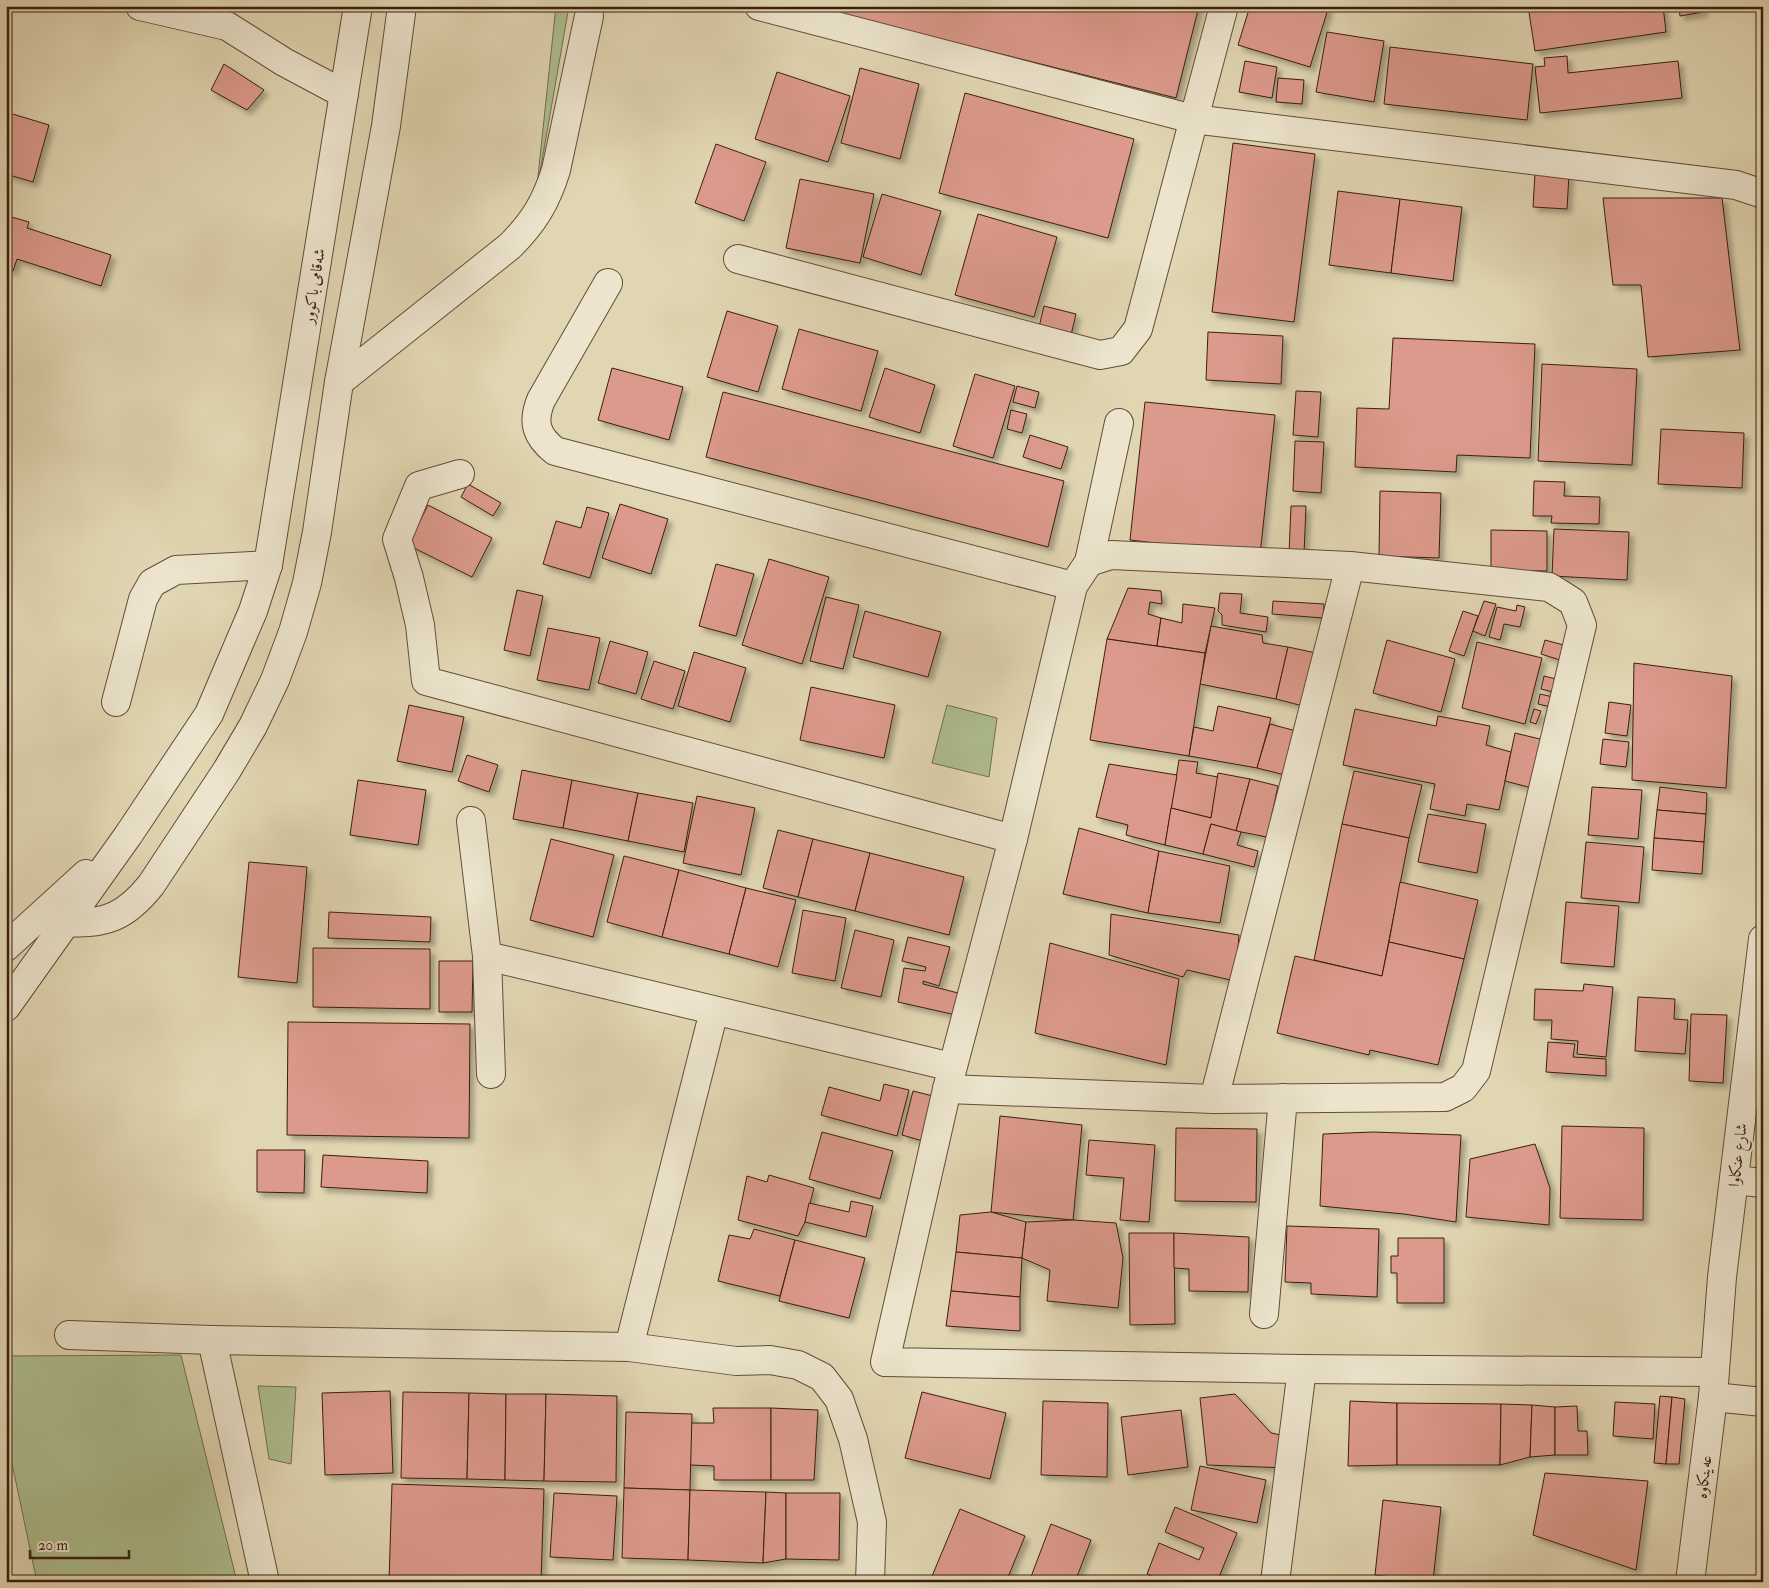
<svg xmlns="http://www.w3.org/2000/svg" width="1769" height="1588" viewBox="0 0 1769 1588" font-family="'IM FELL Double Pica',Amiri,serif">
<defs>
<filter id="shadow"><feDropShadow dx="4.5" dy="4.5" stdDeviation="2.5" flood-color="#0004"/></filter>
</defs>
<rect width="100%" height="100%" fill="#e1d6b2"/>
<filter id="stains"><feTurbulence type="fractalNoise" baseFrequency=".004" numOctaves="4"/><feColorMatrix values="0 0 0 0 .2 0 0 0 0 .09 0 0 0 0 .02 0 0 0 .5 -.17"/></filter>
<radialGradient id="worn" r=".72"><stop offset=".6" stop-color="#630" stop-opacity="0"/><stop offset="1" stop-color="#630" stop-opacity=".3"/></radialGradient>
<!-- green -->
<g fill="#aebe8f" stroke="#746e4f">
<path d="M556 6H569L536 195Z"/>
<path d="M947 705 997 718 989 777 932 763Z"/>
<path d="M181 1355 237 1582H37L6 1435V1356Z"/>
<path d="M258 1386 296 1387 291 1464 269 1459Z"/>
</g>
<!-- building -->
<g fill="#dc9a8c" stroke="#3b1e0f" filter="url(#shadow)">
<path d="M810 6H1199L1176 98Z"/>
<path d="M1250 6H1329L1310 67 1238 45Z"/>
<path d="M1528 6H1578V8L1590 6H1663L1666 32 1535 51Z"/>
<path d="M1679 6H1703V12L1680 16Z"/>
<path d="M1327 32 1384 41 1374 102 1316 92Z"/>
<path d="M1390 47 1533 64 1527 120 1384 104Z"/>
<path d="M1567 56 1568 73 1678 61 1682 98 1540 113 1535 67 1545 66 1544 58Z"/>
<path d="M1245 61 1277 67 1272 98 1239 92Z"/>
<path d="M224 64 264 90 247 110 211 90Z"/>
<path d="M860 68 919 84 900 159 841 143Z"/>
<path d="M777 72 850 96 828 162 755 139Z"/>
<path d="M1278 78 1304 80 1302 104 1276 102Z"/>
<path d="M965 93 1134 139 1108 238 939 193Z"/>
<path d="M6 112 49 125 33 182 6 174Z"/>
<path d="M1233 143 1315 154 1294 322 1212 312Z"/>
<path d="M716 144 766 162 744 221 695 203Z"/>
<path d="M1535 173 1569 174 1567 209 1533 207Z"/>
<path d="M800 179 874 194 860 263 786 248Z"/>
<path d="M1338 191 1400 199 1391 273 1329 265Z"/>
<path d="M882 194 941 211 921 275 863 257Z"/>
<path d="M1603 198H1722L1740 350 1648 357 1641 285H1613Z"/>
<path d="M1400 199 1462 207 1453 281 1391 273Z"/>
<path d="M978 214 1057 237 1034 317 955 295Z"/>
<path d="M8 216 29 222 27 228 111 255 101 286 17 259 13 271 6 269V222Z"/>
<path d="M1044 306 1076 314 1071 335 1039 327Z"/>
<path d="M727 311 778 326 758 392 707 377Z"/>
<path d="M799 329 878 351 861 411 782 389Z"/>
<path d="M1208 332 1283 336 1281 384 1206 380Z"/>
<path d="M1393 338 1535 344 1530 458 1457 455 1456 472 1355 467 1357 408 1389 409Z"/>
<path d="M1542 364 1637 369 1632 465 1538 461Z"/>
<path d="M612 368 683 387 669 440 598 420Z"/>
<path d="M885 368 935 385 920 433 869 417Z"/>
<path d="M975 374 1015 386 993 458 953 446Z"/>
<path d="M1017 386 1039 392 1035 408 1013 402Z"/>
<path d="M1296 391 1321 392 1318 437 1293 435Z"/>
<path d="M723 392 1064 481 1048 547 706 457Z"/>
<path d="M1145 402 1275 415 1260 555 1130 540Z"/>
<path d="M1011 410 1027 414 1022 433 1007 429Z"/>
<path d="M1661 429 1744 433 1742 488 1658 484Z"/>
<path d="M1030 435 1068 447 1061 469 1023 457Z"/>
<path d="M1295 441 1324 442 1321 493 1293 491Z"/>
<path d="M1534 481 1565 482 1564 496 1600 497 1599 524 1551 523 1552 516H1533Z"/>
<path d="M468 484 501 503 493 516 461 497Z"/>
<path d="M1380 491 1441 493 1439 558 1379 556Z"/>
<path d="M620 504 668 519 651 574 602 558Z"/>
<path d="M428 505 492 538 472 577 408 545Z"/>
<path d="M1291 506H1306L1304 554H1289Z"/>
<path d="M587 507 609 513 590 578 543 564 556 521 581 528Z"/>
<path d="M1554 529 1629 532 1627 580 1552 576Z"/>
<path d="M1491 530 1547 531V571L1491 570Z"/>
<path d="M769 559 829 577 802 664 742 645Z"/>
<path d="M716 564 754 574 736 636 699 626Z"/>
<path d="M1128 588 1161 591 1162 604 1150 602 1148 614 1161 618 1157 646 1107 639Z"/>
<path d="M517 590 543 596 530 656 504 650Z"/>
<path d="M1220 593 1242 594 1240 613 1268 617 1266 632 1222 625V615L1218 611Z"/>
<path d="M826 597 859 605 843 669 810 661Z"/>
<path d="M1273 601 1324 604 1323 618 1272 614Z"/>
<path d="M1484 601 1496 604 1485 636 1473 631Z"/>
<path d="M1183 604 1215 608 1205 653 1157 646 1161 618 1182 623Z"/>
<path d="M1517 605 1525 607 1520 627 1504 624 1500 640 1489 637 1497 607 1516 611Z"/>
<path d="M865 611 941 632 928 677 853 657Z"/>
<path d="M1463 611 1478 616 1464 656 1449 651Z"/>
<path d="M1211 626 1262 635 1263 643 1288 647 1276 699 1200 684Z"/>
<path d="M548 628 600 638 589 690 537 680Z"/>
<path d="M1107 639 1205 653 1189 756 1090 740Z"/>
<path d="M1387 640 1455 659 1441 712 1373 693Z"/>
<path d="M1545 640 1567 646 1563 661 1541 654Z"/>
<path d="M610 641 648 652 636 694 598 683Z"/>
<path d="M1477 642 1542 658 1525 724 1462 708Z"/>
<path d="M1288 647 1316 653 1303 706 1276 699Z"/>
<path d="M694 652 746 668 730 722 678 706Z"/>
<path d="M654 661 685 671 673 709 641 699Z"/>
<path d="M1634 663 1732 676 1726 788 1632 780Z"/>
<path d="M1544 676 1556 679 1553 692 1541 689Z"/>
<path d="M811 687 895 705 884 758 800 740Z"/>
<path d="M1540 694 1553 697 1551 707 1538 704Z"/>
<path d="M1609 702 1631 705 1627 736 1605 733Z"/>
<path d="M409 705 464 717 452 772 397 761Z"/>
<path d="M1218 706 1271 718 1257 768 1189 756 1194 727 1213 731Z"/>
<path d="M1355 709 1436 726 1438 716 1490 726 1486 745 1511 752 1499 810 1467 804 1465 816 1430 809 1435 784 1343 765Z"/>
<path d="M1534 709 1541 711 1536 724 1530 722Z"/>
<path d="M1270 724 1296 731 1285 775 1257 768Z"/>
<path d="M1515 733 1544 740 1532 788 1505 781Z"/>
<path d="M1603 739 1629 742 1626 767 1600 764Z"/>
<path d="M467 755 498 765 489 792 458 781Z"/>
<path d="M1179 760 1198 762 1196 773 1218 777 1211 818 1171 808Z"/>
<path d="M1109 764 1177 775 1165 845 1126 835 1128 825 1096 817Z"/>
<path d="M522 770 572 780 563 828 513 819Z"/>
<path d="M1354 771 1422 785 1409 838 1342 824Z"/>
<path d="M1218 773 1250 779 1236 831 1211 824 1203 854 1165 845 1171 808 1211 818Z"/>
<path d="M1250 779 1278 786 1267 837 1236 831Z"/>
<path d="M358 780 426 790 418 845 350 835Z"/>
<path d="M572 780 638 793 628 841 563 828Z"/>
<path d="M1592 787 1642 790 1638 839 1588 835Z"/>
<path d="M1660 787 1707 793 1706 814 1657 810Z"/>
<path d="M638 793 693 803 684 852 628 841Z"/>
<path d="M697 796 755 808 741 875 683 863Z"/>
<path d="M1657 810 1706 814 1704 842 1654 838Z"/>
<path d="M1428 814 1486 824 1477 873 1418 862Z"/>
<path d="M1211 824 1241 832 1237 845 1258 851 1254 867 1203 854Z"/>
<path d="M1342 824 1409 838 1382 976 1314 960Z"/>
<path d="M1079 828 1159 851 1148 913 1063 894Z"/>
<path d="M778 830 813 839 798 897 763 888Z"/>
<path d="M1654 838 1704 842 1702 874 1652 870Z"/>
<path d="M551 839 614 855 593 937 530 920Z"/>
<path d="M813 839 870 853 855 911 798 897Z"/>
<path d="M1586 842 1644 847 1639 903 1581 898Z"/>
<path d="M1159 851 1230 866 1220 923 1148 913Z"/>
<path d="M870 853 964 877 949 935 855 911Z"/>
<path d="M624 856 679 870 662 937 607 922Z"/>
<path d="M249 862 307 867 297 983 238 977Z"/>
<path d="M679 870 746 888 729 954 662 937Z"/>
<path d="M1400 882 1478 900 1464 959 1389 942Z"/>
<path d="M746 888 796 900 778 967 729 954Z"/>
<path d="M1566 902 1619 906 1614 967 1561 963Z"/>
<path d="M803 910 846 918 835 981 792 973Z"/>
<path d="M329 912 431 917 430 942 328 938Z"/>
<path d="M1111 914 1239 935 1235 981 1187 970 1183 977 1109 955Z"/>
<path d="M855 930 894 940 881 997 841 988Z"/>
<path d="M908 937 950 947 939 986 923 981V984L962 994 956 1015 898 1002 904 968 925 971 926 967 902 961Z"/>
<path d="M1389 942 1464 959 1438 1065 1370 1050 1369 1055 1277 1033 1295 956 1382 976Z"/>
<path d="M1050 943 1179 979 1166 1065 1035 1033Z"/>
<path d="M313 948 430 949V1009L313 1007Z"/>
<path d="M439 961H473L472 1012H439Z"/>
<path d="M1584 984 1613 987 1606 1057 1577 1054 1578 1041 1551 1039 1552 1020H1534L1535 989 1583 991Z"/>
<path d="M1638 997 1675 999 1674 1019 1688 1020 1685 1054 1635 1051Z"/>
<path d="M1691 1014 1727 1015 1723 1083 1689 1081Z"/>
<path d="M288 1022 470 1024 469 1138 287 1135Z"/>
<path d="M1548 1042 1575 1044 1573 1057 1606 1059V1076L1546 1072Z"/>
<path d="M884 1084 909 1090 897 1136 821 1115 829 1087 880 1101Z"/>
<path d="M913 1091 937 1097 926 1142 902 1135Z"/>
<path d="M1000 1116 1082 1125 1073 1220 991 1212Z"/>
<path d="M1562 1126 1644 1128 1643 1220 1560 1218Z"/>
<path d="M1176 1128 1257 1129 1256 1202 1175 1201Z"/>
<path d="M822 1132 893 1151 880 1199 809 1179Z"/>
<path d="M1373 1132 1461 1135 1456 1222 1404 1214 1320 1206 1323 1134Z"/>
<path d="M1089 1140 1155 1145 1149 1222 1120 1220 1124 1178 1086 1175Z"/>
<path d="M1535 1144 1550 1188 1549 1225 1466 1217 1470 1159Z"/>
<path d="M257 1150H305L304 1193 257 1192Z"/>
<path d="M323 1155 428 1161 427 1193 321 1187Z"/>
<path d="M769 1175 814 1188 805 1222 798 1236 738 1220 747 1176 767 1182Z"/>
<path d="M851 1201 873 1206 866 1237 805 1222 809 1203 849 1212Z"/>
<path d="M991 1212 1026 1222 1022 1258 956 1252 960 1215Z"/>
<path d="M1073 1220 1116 1223 1123 1258 1118 1308 1047 1301 1050 1270 1022 1258 1026 1222Z"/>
<path d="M1287 1226 1379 1229 1377 1297 1311 1294V1283L1285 1282Z"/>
<path d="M754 1229 795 1240 780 1296 718 1281 729 1235 750 1239Z"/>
<path d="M1129 1233H1174L1175 1324 1130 1325Z"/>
<path d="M1174 1233 1249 1237 1248 1292 1189 1291V1269L1174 1268Z"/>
<path d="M1398 1238H1444V1303H1397V1273H1391V1256H1398Z"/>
<path d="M795 1240 865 1258 849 1318 779 1301Z"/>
<path d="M956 1252 1022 1258 1020 1297 951 1291Z"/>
<path d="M951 1291 1020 1297V1331L946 1326Z"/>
<path d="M390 1391 393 1473 325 1475 322 1393Z"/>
<path d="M403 1392 469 1393 467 1479 401 1478Z"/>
<path d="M922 1392 1006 1413 990 1479 905 1458Z"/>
<path d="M469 1393 506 1394 505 1480 467 1479Z"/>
<path d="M506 1394H546L544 1481 505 1480Z"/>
<path d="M546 1394 617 1396 616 1482 544 1481Z"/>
<path d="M1235 1394 1271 1433 1286 1436 1288 1468 1207 1465 1200 1398Z"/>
<path d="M1660 1396 1672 1397 1666 1464 1654 1463Z"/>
<path d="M1672 1397 1685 1399 1679 1464H1666Z"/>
<path d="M1043 1401 1108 1403 1107 1477 1041 1475Z"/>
<path d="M1350 1401 1397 1403V1465L1348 1466Z"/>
<path d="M1615 1402 1655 1404 1653 1439 1613 1436Z"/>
<path d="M1397 1403 1501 1404 1500 1465H1397Z"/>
<path d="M1501 1404 1532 1405 1530 1457 1500 1465Z"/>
<path d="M1532 1405 1555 1407V1455L1530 1457Z"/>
<path d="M1577 1406 1578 1431H1587L1588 1455H1555V1407Z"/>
<path d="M713 1408H771V1480H714V1466L690 1465 691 1423H714Z"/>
<path d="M771 1408 818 1410 814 1480H771Z"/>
<path d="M1181 1410 1188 1467 1128 1475 1121 1417Z"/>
<path d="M626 1412 692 1414 690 1490 624 1488Z"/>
<path d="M1200 1466 1266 1480 1257 1523 1191 1510Z"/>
<path d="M1545 1473 1648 1481 1636 1570 1533 1535Z"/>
<path d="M392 1484 544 1489 541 1582H389Z"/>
<path d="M624 1488 690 1490 688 1560 622 1558Z"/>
<path d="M690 1490 766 1492 763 1563 688 1560Z"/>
<path d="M766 1492 786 1493V1559L763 1563Z"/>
<path d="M554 1493 617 1496 613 1560 550 1557Z"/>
<path d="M786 1493H840L839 1560 786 1559Z"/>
<path d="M1383 1500 1441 1507 1433 1581 1375 1575Z"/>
<path d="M1175 1507 1237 1533 1217 1582H1166L1147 1574 1159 1543 1199 1560 1204 1548 1165 1532Z"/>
<path d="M960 1509 1025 1536 1006 1582 930 1581Z"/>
<path d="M1051 1524 1091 1540 1075 1582H1029Z"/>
<path d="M1447 1576 1489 1582H1446Z"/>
</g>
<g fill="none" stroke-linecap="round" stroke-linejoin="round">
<!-- minor casing -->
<g stroke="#644c38" stroke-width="30">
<g id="minor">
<path d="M140 6 227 26 284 62 344 94"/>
<path d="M759 6 1193 119 1736 185 1763 194"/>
<path d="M738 259 1100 355 1121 351 1138 329 1224 6"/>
<path d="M608 283 541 400C532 422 536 436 555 451L1073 586"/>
<path d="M339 382 510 246C534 222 546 202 556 170L589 16"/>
<path d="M1119 423 1089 562 1073 586 1013 839 947 1089 885 1362 1302 1369 1714 1372"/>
<path d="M460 474 419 486 397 539 409 578 420 625 426 681 1013 839"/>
<path d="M116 702 143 599 152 583 176 570 268 565"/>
<path d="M471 821 487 956 491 1074"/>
<path d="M66 922C106 925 126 916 151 885L227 770 253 726 275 680 293 632 307 583 317 532 339 382 386 126 402 6"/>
<path d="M6 947 86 874"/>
<path d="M487 956 952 1067"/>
<path d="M6 1007 129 834 209 714 253 611 268 565 358 6"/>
<path d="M947 1089 1214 1099 1445 1097 1463 1088 1476 1071 1582 625 1573 602 1549 587 1350 566 1111 555 1089 562"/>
<path d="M1214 1099 1350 566"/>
<path d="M1734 1180 1763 1183"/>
<path d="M1264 1314 1283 1098"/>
<path d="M69 1335 212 1340 629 1347 736 1361 770 1360 798 1365 822 1377 839 1399 853 1439 872 1522 870 1582"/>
<path d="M212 1340 265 1582"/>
<path d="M629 1347 714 1011"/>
<path d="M1713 1397 1763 1402"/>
<path d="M1275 1582 1302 1369"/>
<path d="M1690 1582 1713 1397 1722 1277 1763 939"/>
</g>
</g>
<!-- minor -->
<use href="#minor" stroke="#ece4cd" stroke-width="28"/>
</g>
<g text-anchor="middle" stroke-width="4" stroke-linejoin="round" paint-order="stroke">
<!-- street labels -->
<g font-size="16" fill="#3b1e0f" stroke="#ece4cd">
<text transform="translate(313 286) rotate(-81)" y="6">شەقامی باکوور</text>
<text transform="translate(1737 1155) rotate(-83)" y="6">شارع عنكاوا</text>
<text transform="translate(1703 1477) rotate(-83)" y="6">عەینکاوە</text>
</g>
</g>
<!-- margin -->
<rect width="1769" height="1588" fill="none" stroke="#e1d6b2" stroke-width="25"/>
<rect x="8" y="8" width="1754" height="1573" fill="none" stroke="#3b1e0f" stroke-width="2.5"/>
<rect x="12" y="12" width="1744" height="1563" fill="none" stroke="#3b1e0f"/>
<!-- scale -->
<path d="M30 1550v8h99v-8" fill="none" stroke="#3b1e0f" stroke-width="2.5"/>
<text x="38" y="1550" font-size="15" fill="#3b1e0f" stroke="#ece4cd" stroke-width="4" paint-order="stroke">20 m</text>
<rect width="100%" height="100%" filter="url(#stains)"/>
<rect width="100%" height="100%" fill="url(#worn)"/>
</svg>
